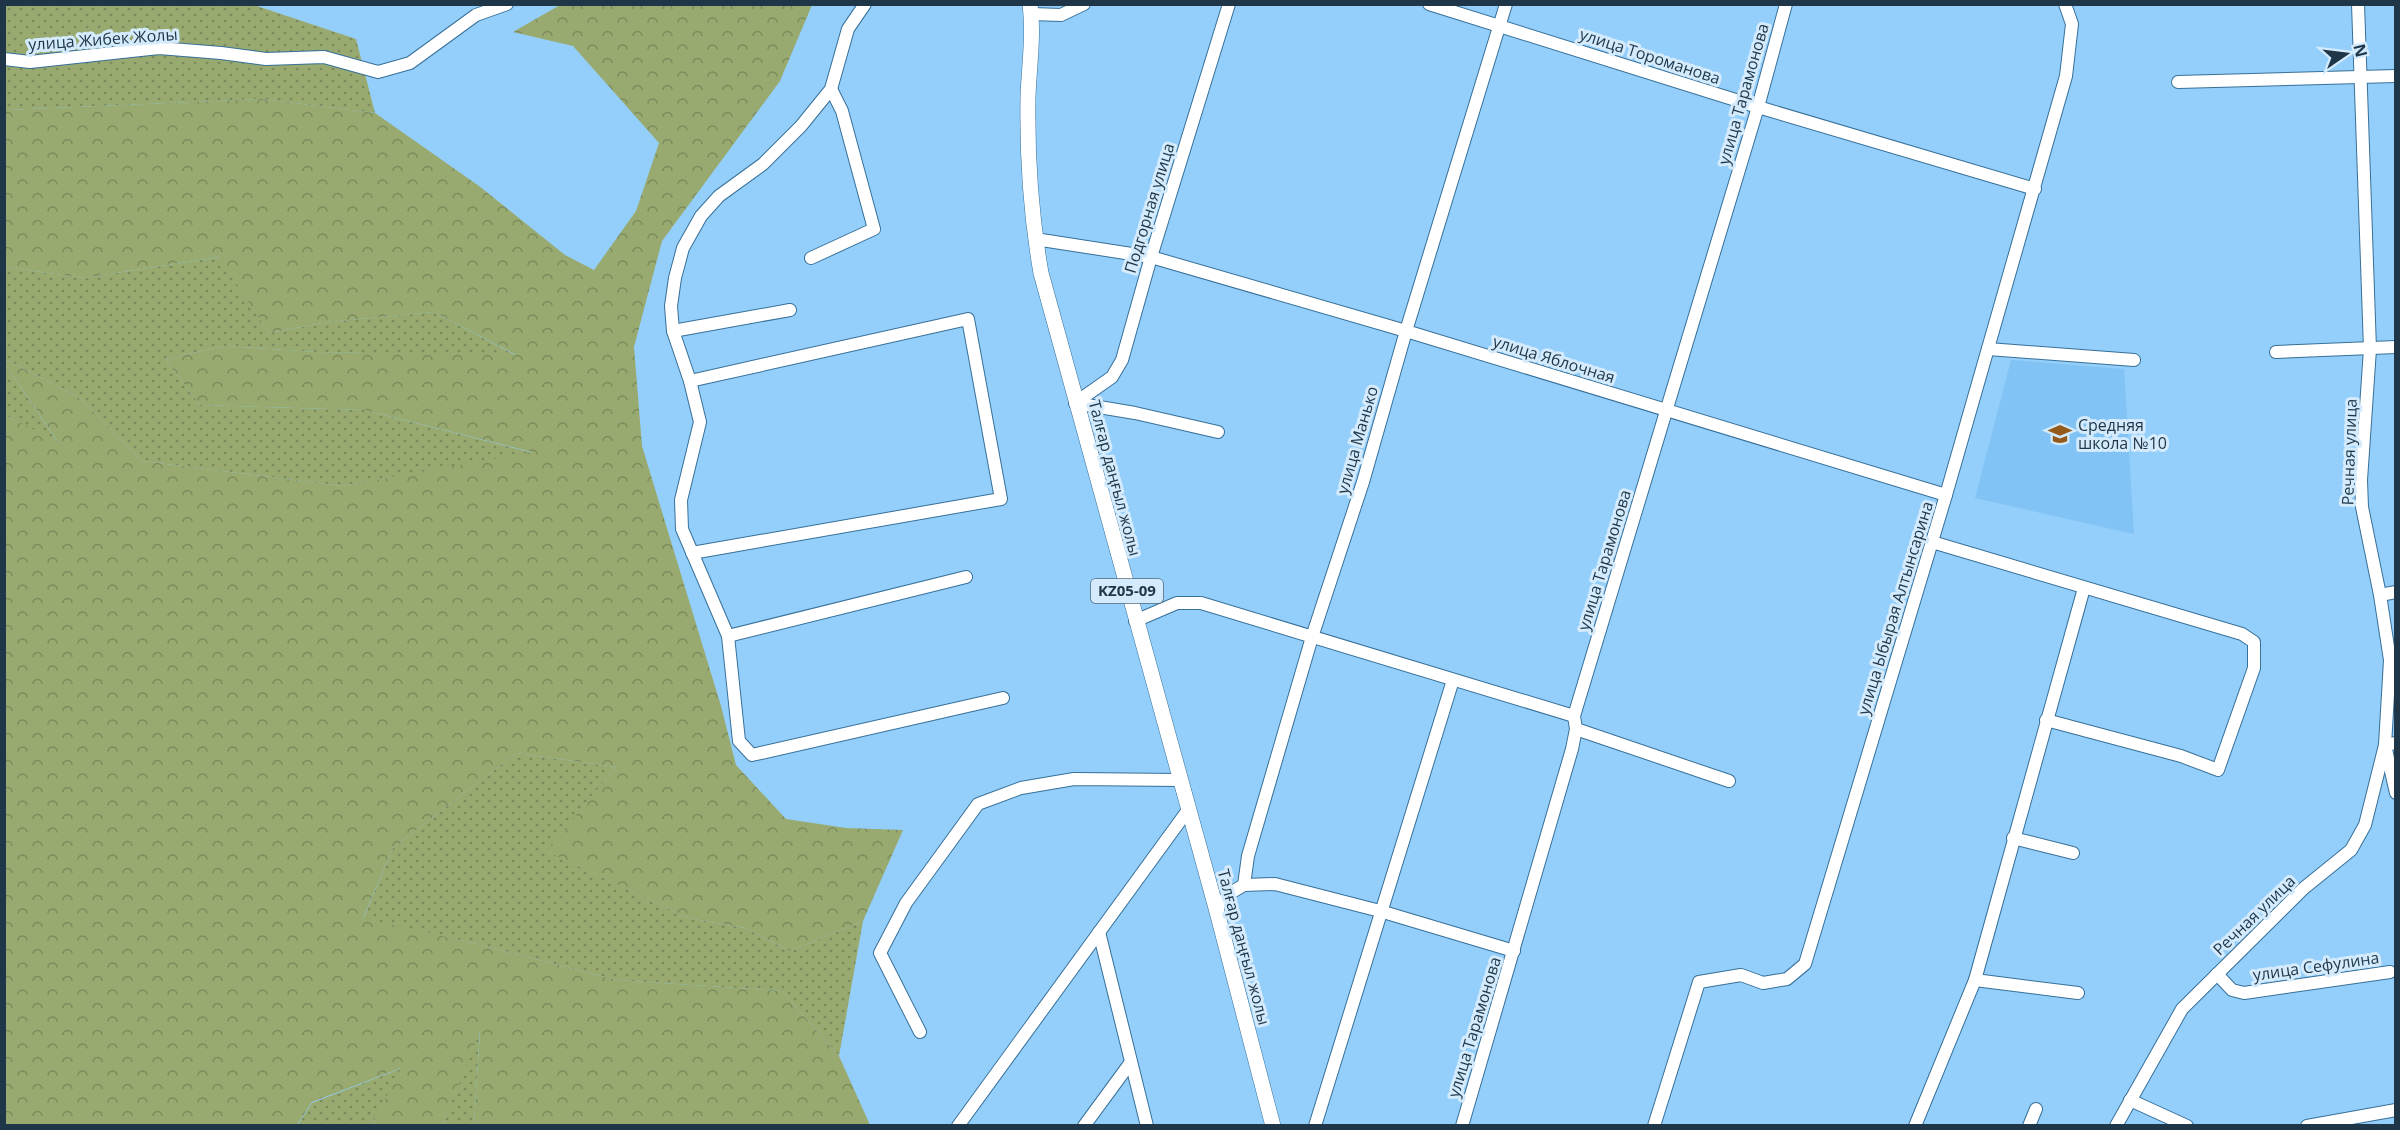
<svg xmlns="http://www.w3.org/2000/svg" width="2400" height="1130" viewBox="0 0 2400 1130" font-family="'Open Sans',sans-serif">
<defs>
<pattern id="grass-dots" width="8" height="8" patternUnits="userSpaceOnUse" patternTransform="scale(1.5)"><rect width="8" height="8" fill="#98aa6f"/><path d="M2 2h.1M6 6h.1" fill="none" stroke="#7b8b5d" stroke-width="1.8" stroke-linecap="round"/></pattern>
<pattern id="forest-crowns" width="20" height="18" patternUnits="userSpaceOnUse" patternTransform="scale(1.5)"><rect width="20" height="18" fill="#98aa6f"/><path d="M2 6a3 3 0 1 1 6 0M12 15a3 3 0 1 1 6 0" fill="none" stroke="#7b8b5d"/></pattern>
</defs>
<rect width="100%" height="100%" fill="#94cefb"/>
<!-- built -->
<path fill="#81c3f4" d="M2011 360 2124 369 2134 534 1975 498Z"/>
<!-- grass -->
<g fill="url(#grass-dots)">
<path d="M4 5H254L356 39 375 113 262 99 5 110Z"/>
<path d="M220 257 269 333 328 322 434 312 517 356 316 352 224 346 165 359 200 405 364 410 534 453 341 486 142 461 80 398 5 359V267L84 278Z"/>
<path d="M5 364 59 444 5 415Z"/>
<path d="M516 753 616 767 547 851 688 918 745 928 790 951 863 921 839 1056 782 991 617 980 469 942 363 919 393 848Z"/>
<path d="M480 1028 474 1125H442Z"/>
<path d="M402 1068 372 1125 297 1126 312 1103Z"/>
</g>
<!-- forest -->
<path fill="url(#forest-crowns)" d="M560 5H812L780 81 662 241 634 347 642 446 721 706 736 765 786 819 846 828 903 830 863 921 790 951 745 928 688 918 546 851 616 767 516 753 393 848 363 918 469 942 617 980 782 991 839 1056 870 1125H474L480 1031 442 1125H372L401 1068 312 1102 297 1125H5V415L58 442 5 364V359L80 398 142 461 341 486 532 452 364 410 200 405 165 359 224 346 316 352 516 355 434 312 328 322 269 333 219 257 84 278 5 267V110L262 99 375 113 479 186 565 255 594 270 636 211 659 143 573 46 513 32Z"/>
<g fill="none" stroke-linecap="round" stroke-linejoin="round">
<!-- minor casing -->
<g stroke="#377098" stroke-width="14">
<g id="minor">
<path d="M865 4 848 29 831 89 801 126 763 164 719 196 701 216 683 248 675 278 671 306 673 331 690 381 700 422 681 500 682 529 728 636 966 577"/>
<path d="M1429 4 1758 107 2035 189"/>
<path d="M1031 14 1061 15 1084 4"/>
<path d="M4 59 30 62 159 48 221 53 266 59 324 57 378 72 410 63 476 15 507 4"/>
<path d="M2178 82 2396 76"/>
<path d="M1035 239 1151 257 1406 331 1946 495"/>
<path d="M811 258 874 229 842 111 831 89"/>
<path d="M673 331 790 310"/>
<path d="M1988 349 2134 360"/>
<path d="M2276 352 2396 347"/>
<path d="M690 381 968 319 1001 499 692 553"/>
<path d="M1075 403 1112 377 1122 360 1151 257 1229 4"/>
<path d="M1075 403 1135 413 1218 432"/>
<path d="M1932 542 2242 634 2254 642V668L2218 770 2181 756 2046 720"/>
<path d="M2380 595 2396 592"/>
<path d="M1135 621 1177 603H1201L1574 716"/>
<path d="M728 636 739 741 752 755 1003 698"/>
<path d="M1576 729 1729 781"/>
<path d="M2396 743 2385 745 2396 793"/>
<path d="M2013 838 2073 853"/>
<path d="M1244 885 1248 856 1312 637 1363 482 1406 331 1506 4"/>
<path d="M1216 908 1232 892 1244 885 1275 884 1380 911 1514 951"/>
<path d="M1099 932 1147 1126"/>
<path d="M2217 974 2232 990 2244 993 2390 972"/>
<path d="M1975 980 2078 993"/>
<path d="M920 1032 880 953 906 903 978 804 1021 788 1074 779 1179 780"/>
<path d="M2130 1100 2187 1126"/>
<path d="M958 1126 1188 810"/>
<path d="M1084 1126 1131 1062"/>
<path d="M1315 1126 1453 680"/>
<path d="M1462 1126 1572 749 1576 729 1574 716 1758 107 1786 4"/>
<path d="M1654 1126 1699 982 1741 975 1763 983 1787 979 1805 964 1946 495 2066 76 2072 24 2065 4"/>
<path d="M1915 1126 1975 980 2084 588"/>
<path d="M2029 1126 2036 1109"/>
<path d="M2116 1126 2182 1009 2304 888 2351 850 2365 825 2385 745 2390 660 2380 595 2362 507 2361 480 2370 349 2358 4"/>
<path d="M2307 1126 2396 1110"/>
</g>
</g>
<!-- major casing -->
<g stroke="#377098" stroke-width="16">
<path id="major" d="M1030 4C1034 35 1029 67 1028 97 1027 155 1031 216 1041 273L1216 908 1273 1126"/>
</g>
<!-- minor -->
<use href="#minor" stroke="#fff" stroke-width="12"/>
<!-- major -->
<use href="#major" stroke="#fff" stroke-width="15"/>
</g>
<!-- icons -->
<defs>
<g id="school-bare" transform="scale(1.8)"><path d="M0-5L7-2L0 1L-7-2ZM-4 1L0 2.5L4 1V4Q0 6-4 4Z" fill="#95591a" stroke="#d4ebfd" stroke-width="2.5" paint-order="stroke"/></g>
</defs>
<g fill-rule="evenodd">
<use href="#school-bare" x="2060" y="434"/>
</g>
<g text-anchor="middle" stroke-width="6" stroke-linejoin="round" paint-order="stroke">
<!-- shield labels -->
<rect fill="#d4ebfd" stroke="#556c7e" stroke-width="1.5" x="1091" y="579" width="72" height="24" rx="4.5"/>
<g font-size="15" font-weight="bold" fill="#1e3648">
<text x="1127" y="596">KZ05-09</text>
</g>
<!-- street labels -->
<g font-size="16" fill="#1e3648" stroke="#d4ebfd">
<text transform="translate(103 39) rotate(-4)" y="6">улица Жибек Жолы</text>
<text transform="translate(1650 56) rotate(18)" y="6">улица Тороманова</text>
<text transform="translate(1743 94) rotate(-74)" y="6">улица Тарамонова</text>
<text transform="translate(1149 208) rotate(-73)" y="6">Подгорная улица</text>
<text transform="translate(1554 359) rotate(17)" y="6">улица Яблочная</text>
<text transform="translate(1357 440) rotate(-74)" y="6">улица Манько</text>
<text transform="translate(2349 452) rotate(-88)" y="6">Речная улица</text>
<text transform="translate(1115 478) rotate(75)" y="6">Талғар даңғыл жолы</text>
<text transform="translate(1604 560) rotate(-73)" y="6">улица Тарамонова</text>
<text transform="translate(1895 608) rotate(-73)" y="6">улица Ыбырая Алтынсарина</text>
<text transform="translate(2254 915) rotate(-44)" y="6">Речная улица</text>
<text transform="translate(1244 947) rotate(75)" y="6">Талғар даңғыл жолы</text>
<text transform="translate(2316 966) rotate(-8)" y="6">улица Сефулина</text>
<text transform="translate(1474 1027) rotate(-73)" y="6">улица Тарамонова</text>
</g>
<!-- poi labels -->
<g font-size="16" fill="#1e3648" stroke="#d4ebfd" text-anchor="start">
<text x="2078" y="431">Средняя<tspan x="2078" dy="18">школа №10</tspan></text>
</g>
</g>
<!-- border -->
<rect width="2400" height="1130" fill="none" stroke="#1e3648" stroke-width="12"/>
<!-- north arrow -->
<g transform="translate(2346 54) rotate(76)" stroke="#d4ebfd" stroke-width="4.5" paint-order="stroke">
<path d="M0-4.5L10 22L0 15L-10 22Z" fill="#1e3648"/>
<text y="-9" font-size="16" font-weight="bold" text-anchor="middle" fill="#1e3648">N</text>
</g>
</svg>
